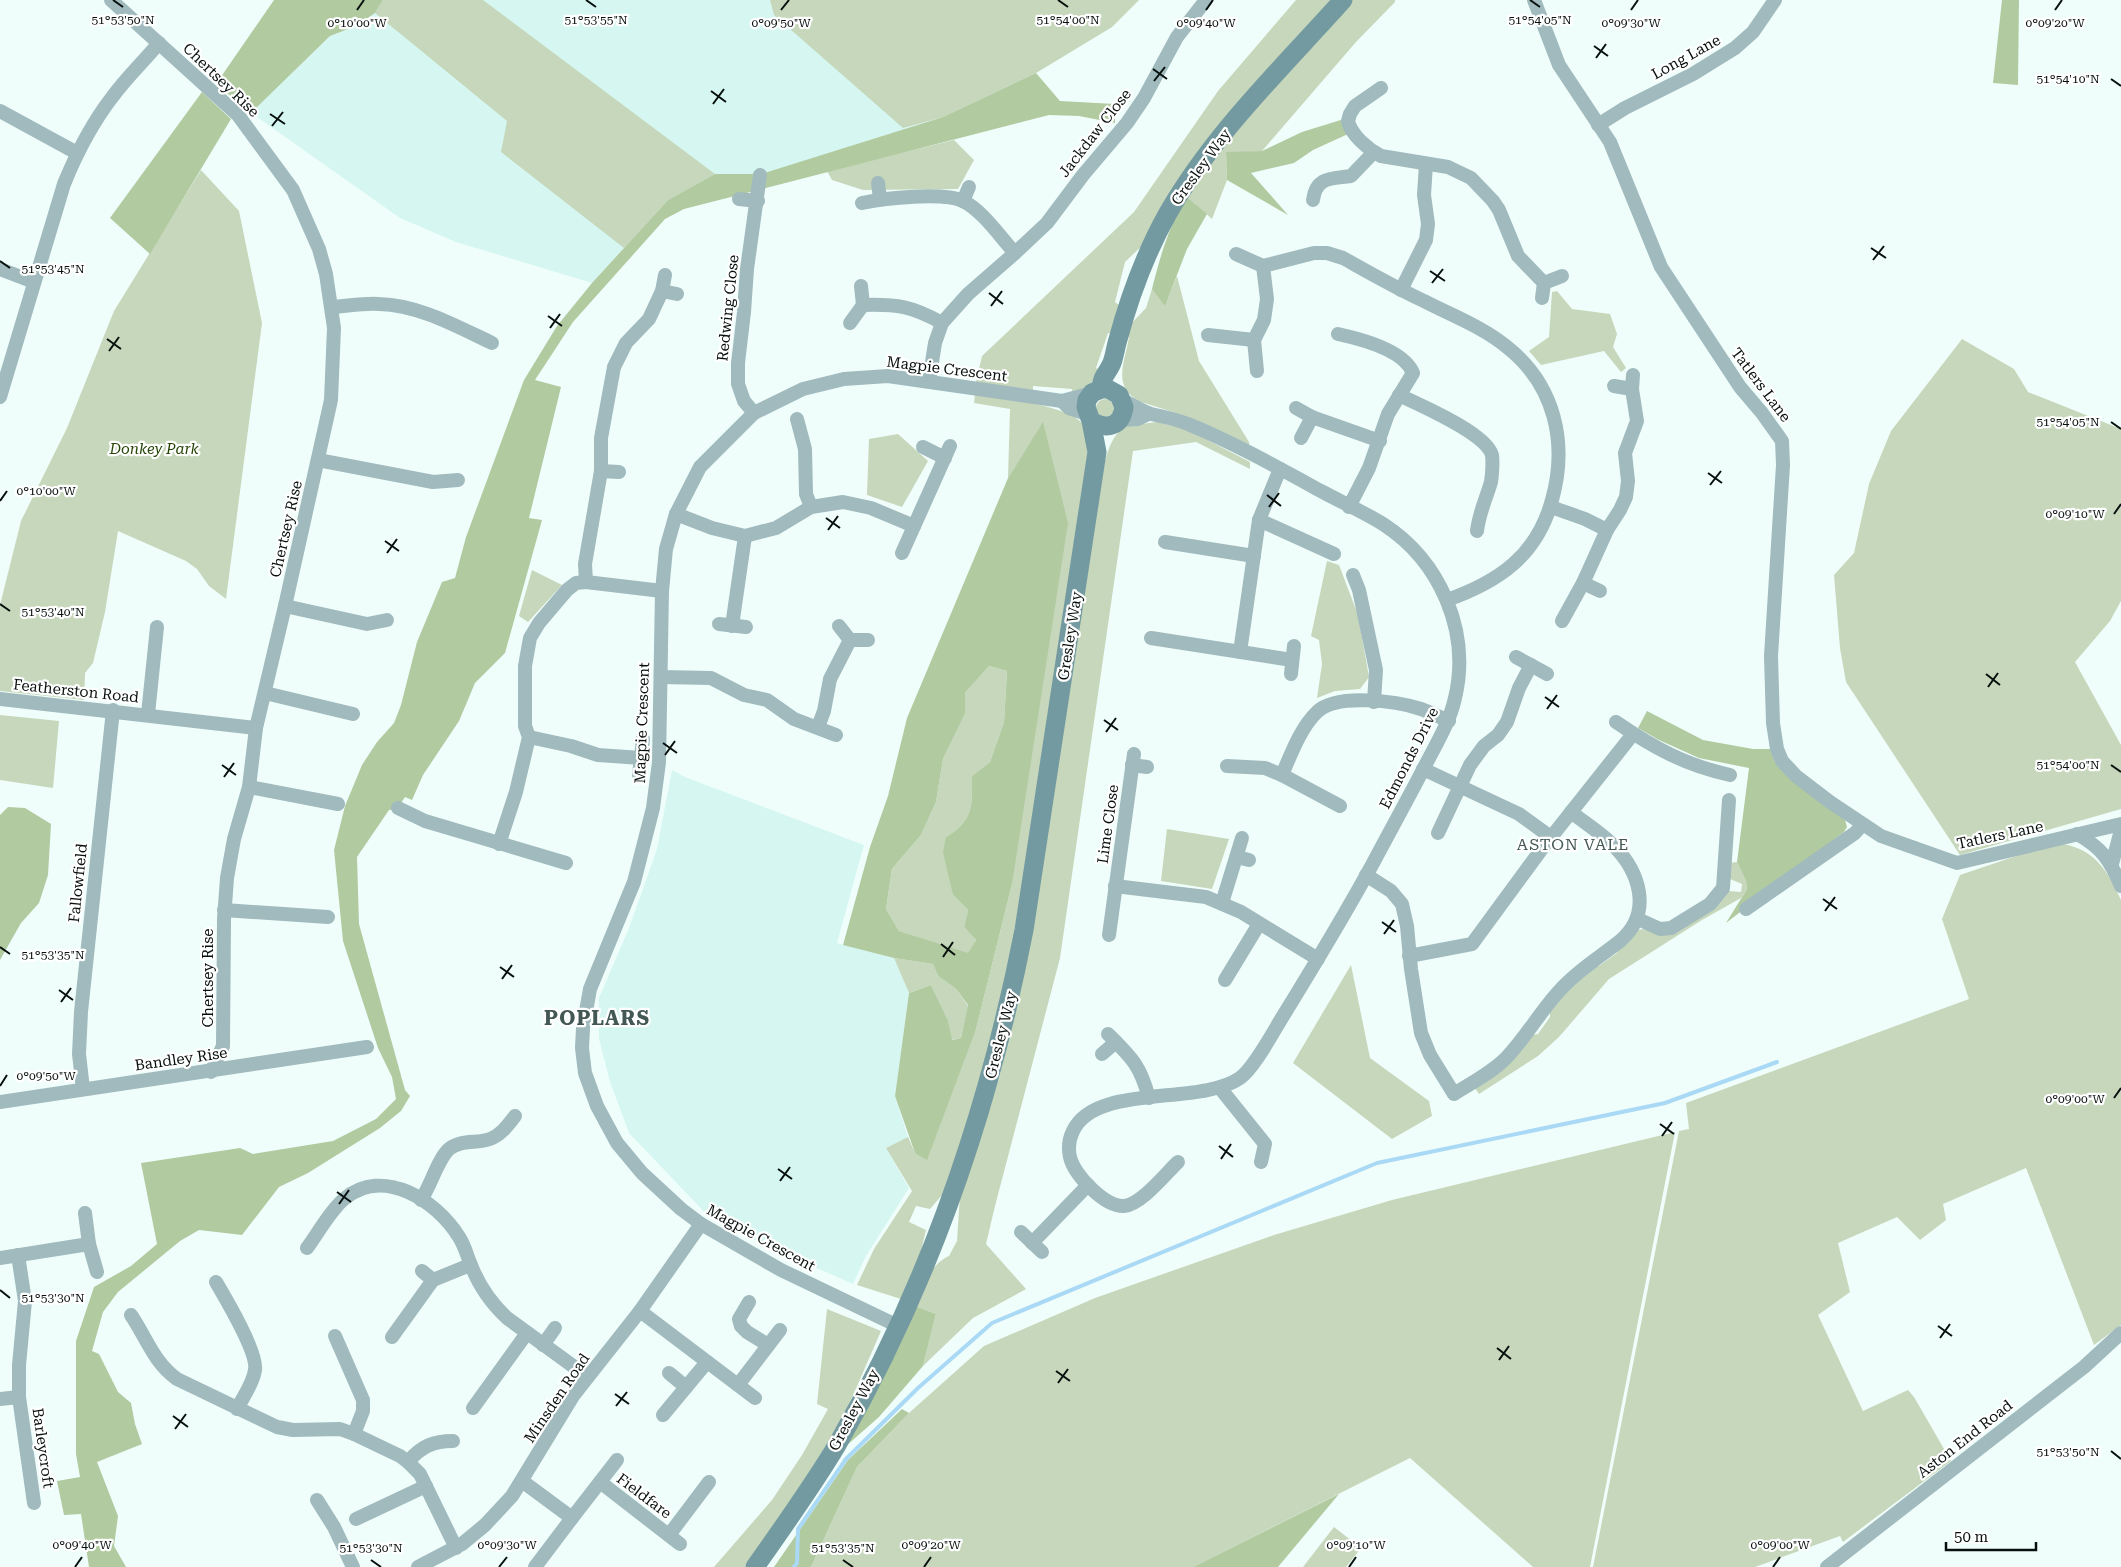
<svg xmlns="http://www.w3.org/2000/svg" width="2121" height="1567" viewBox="0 0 2121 1567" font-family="'Roboto Serif',serif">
<rect width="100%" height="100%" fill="#f0fefb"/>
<!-- built -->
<g fill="#d6f7f1">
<path d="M383 0H1139L1112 27 1036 73 943 117 760 175 668 200 592 283 456 242 400 218 251 113 330 36 356 26 375 13Z"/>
<path d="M672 770 685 777 864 845 837 943 894 958 909 993 895 1096 908 1137 886 1148 909 1188 866 1256 853 1284 769 1247 710 1218 629 1133 610 1082 599 1039V998L629 928 657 849Z"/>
</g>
<!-- green -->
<g fill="#c6d7bb">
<path d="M383 0H483L715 174 668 200 624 248 501 152 507 121 375 13Z"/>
<path d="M770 0H1139L1112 27 1036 73 943 117 903 128 774 15Z"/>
<path d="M1296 0H1333L1145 243 1125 262 1115 302 1119 305 1112 334 1108 333 1096 368 1100 370C1093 383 1088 389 1072 391V389L1033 386V390L976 382 982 356 1134 212 1218 91Z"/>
<path d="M1352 0H1395V2L1356 42 1262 151 1226 153 1227 180 1212 219 1187 197 1219 149Z"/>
<path d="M954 140 974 160 958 189 863 190 832 180 827 171Z"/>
<path d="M201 170 239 211 262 323 226 599 209 586 197 569 186 561 118 531 105 612 93 663 85 673 84 700 0 691V605L21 521 67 428 114 311Z"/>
<path d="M1177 276 1199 361 1249 442 1250 448 1189 417 1141 402C1111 387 1125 363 1129 337L1126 335 1130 325 1146 308 1152 289 1165 305Z"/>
<path d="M1557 291 1572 309 1610 314 1617 334 1613 347 1626 368 1621 372 1604 351 1541 365 1529 351 1549 337 1552 292Z"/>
<path d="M1962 339 2014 369 2028 392 2121 429V601L2110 621 2075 662 2121 745V809L1960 855 1846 682 1840 648 1834 575 1854 553 1869 484 1891 431Z"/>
<path d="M975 394C999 398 1074 405 1085 427 1089 435 1089 448 1090 458L1005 992 949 1187 930 1209 916 1206 909 1222 926 1230 918 1263 901 1299 857 1285 874 1249 912 1191 886 1148 908 1137 915 1153 976 1029 1012 884 1043 423 1008 478 1010 409 974 403Z"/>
<circle cx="1105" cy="408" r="9"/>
<path d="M1157 422 1188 430 1250 462V469L1196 442 1133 451 1060 958 995 1206 986 1244 1026 1289 973 1318 923 1366 936 1314 915 1306C923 1288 930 1264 949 1256L957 1241 960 1195 999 1079 1023 975 1099 490C1104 469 1106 438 1126 426Z"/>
<path d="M898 434 928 461 902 507 867 495 869 439Z"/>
<path d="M1327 561 1339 565 1358 615 1369 677 1360 689 1335 691 1317 698 1322 664 1319 640 1311 636Z"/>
<path d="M532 570 562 585 528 622 519 616Z"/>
<path d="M989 666 1007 671 1004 722 990 762 972 776C972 806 974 820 946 837L953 895 968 910 964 927 976 940 968 954 899 931 886 909 892 869 921 835 936 802 943 759 965 714V693Z"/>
<path d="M0 715 59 721 53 788 0 780Z"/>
<path d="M1167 829 1229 839 1212 889 1161 881Z"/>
<path d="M2063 844C2096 850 2108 872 2121 900V1325L2094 1345 2026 1168 1943 1204 1946 1220 1920 1240 1897 1217 1838 1243 1850 1292 1818 1315 1863 1411 1908 1390 1914 1397 1951 1461 1843 1542 1840 1536 1755 1567H1593L1679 1131 1689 1129 1686 1103 1969 999 1942 919 1960 875 2046 846Z"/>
<path d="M1737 862 1746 881 1747 889 1741 898 1702 920 1609 979 1559 1037 1538 1056 1479 1094 1474 1087 1532 1035 1538 1034 1550 1017V1011L1568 989 1593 966H1599L1617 953 1618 948C1631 935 1635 924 1654 932L1729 891 1741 892 1742 884 1730 879 1728 863Z"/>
<path d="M894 958 933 964 938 976 956 989 968 1006 961 1038 951 1040 948 1020 931 985 909 993Z"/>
<path d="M1351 965 1370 1058 1429 1101 1432 1116 1392 1139 1293 1063Z"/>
<path d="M1675 1132 1590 1567H1533L1410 1458 1193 1567H811L857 1467 909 1413 984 1346 1095 1298 1274 1235 1392 1200Z"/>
<path d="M827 1309 881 1331 844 1416 789 1505 745 1567H714L772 1500 802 1455 828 1409 817 1404Z"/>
<path d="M1334 1527 1361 1548 1346 1567H1303Z"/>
</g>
<!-- forest -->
<g fill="#b1caa0" fill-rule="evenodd">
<path d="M274 0H383L375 13 356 26 330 36 251 113 216 84Z"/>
<path d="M2002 0H2019L2018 85 1993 83Z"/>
<path d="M1036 73 1060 101 1115 104V123L1079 116 1049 115 684 209 665 219 573 322 535 380 561 387 529 518 542 520 505 653 475 683 459 721 423 775 412 800 405 797 397 809 389 810 357 857 359 924 405 1090 410 1096 401 1111 380 1128 308 1173 279 1187 242 1235 199 1230 180 1241 118 1292 103 1312 92 1351 99 1354 118 1392 131 1403 135 1424 142 1444 97 1462 118 1516 114 1546 126 1567H89L81 1514 64 1515 57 1481 80 1477 76 1454V1341L94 1287 131 1266 157 1244 141 1163 240 1148 253 1154 333 1141 376 1119 396 1099 392 1077 378 1048 343 941 334 850 345 806 362 765 377 742 394 723 401 705 417 642 442 582 455 578 466 537 524 380 557 326 592 283 668 200 715 174H761L943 117Z"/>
<path d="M202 92 231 119 150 254 110 218Z"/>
<path d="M1344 119 1348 134 1313 150 1294 163 1251 173 1288 215 1227 180 1226 152 1262 151 1302 132Z"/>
<path d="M1187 197 1207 214 1187 249 1165 306 1152 289C1160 257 1169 225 1187 197Z"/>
<path d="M1043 422 1068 523 1012 884 976 1029 927 1160 915 1153 895 1096 909 993 931 985 948 1020 952 1040 961 1038 968 1005 956 989 938 976 933 964 894 958 843 945 870 847 888 796 907 718 1008 478ZM989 666 1007 671 1004 722 990 762 972 776C972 806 974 820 946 837L943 852 953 895 968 910 964 927 976 940 968 953 899 931 886 909 892 869 921 835 936 802 943 759 965 714V693Z"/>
<path d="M1647 711 1703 740 1753 749H1770L1775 762 1845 820 1847 827 1844 832 1726 923 1747 889 1746 881 1737 862 1749 768 1699 758 1659 740 1638 728Z"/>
<path d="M8 807 25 808 51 824 48 875 39 903 21 923 0 960V815Z"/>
<path d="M915 1306 936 1314 923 1366 879 1417 846 1446Z"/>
<path d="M902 1409 909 1413 857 1467 811 1567H774L848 1460Z"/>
<path d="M1339 1494 1278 1567H1193Z"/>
</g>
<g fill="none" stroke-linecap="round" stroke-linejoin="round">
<!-- stream -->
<path stroke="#aad9f6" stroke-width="4" d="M794 1567 797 1563 798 1529 846 1459 918 1388 992 1323 1377 1163 1665 1103 1777 1062"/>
<!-- street -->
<g stroke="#a0babe" stroke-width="14">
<path d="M111 0 238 115 293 190 319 249 326 274 334 328 331 400 285 606 256 728 249 787 234 839 227 878 224 919 223 1046 211 1072"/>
<path d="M1534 0 1559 65 1610 142 1661 267 1740 387 1762 413 1782 441 1783 465 1771 656 1773 723 1777 749 1782 761 1796 776 1830 802 1881 836 1957 863 2121 824"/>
<path d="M1381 88 1355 106 1350 114 1348 121C1351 135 1368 149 1381 156L1448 167 1471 178 1493 201 1499 210 1518 256 1544 283"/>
<path d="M0 111 77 153"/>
<path d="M1598 125 1625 108 1693 74 1735 48 1753 32 1775 0"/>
<path d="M878 183 880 199"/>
<path d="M739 199 758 201"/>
<path d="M1313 200C1316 176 1332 179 1351 176L1374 152"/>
<path d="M963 201 969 187"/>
<path d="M862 203C885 198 943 192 963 201 982 210 1001 238 1015 253"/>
<path d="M1236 254 1263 266 1314 253H1327L1343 258C1370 273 1396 288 1424 301 1451 315 1483 327 1507 347 1555 385 1568 443 1552 500 1537 556 1498 582 1447 600"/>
<path d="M0 269 34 282"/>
<path d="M1544 283 1562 276"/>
<path d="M861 286 863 305"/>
<path d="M1401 290 1426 240 1428 224 1424 195 1426 164"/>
<path d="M662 291 677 294"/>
<path d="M1542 298 1544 283"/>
<path d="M332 307C348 306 363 303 379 304 419 305 456 326 492 343"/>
<path d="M850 323 863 305C897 304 912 306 942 323"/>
<path d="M1338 334C1361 339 1404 350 1413 373L1388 414 1369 468 1349 507"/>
<path d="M1208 335 1254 340"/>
<path d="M1257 371 1254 340 1264 320 1267 299 1263 266"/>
<path d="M929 381 935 343 942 323 968 294 1015 253 1047 223 1083 175 1127 123 1144 98 1177 37 1206 0"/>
<path d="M1614 386 1632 389"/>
<path d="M1399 395C1420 405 1486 433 1492 455 1493 462 1492 476 1491 482 1486 499 1479 513 1477 531"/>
<path d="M0 397 64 184C77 152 92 123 113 96 127 77 144 61 159 43"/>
<path d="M1122 400C1132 404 1141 411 1151 414 1164 417 1176 419 1188 424 1234 443 1277 467 1321 491 1341 502 1364 512 1383 524 1440 561 1471 631 1455 698 1450 721 1438 741 1427 762 1409 797 1390 831 1372 865 1343 918 1312 969 1280 1021 1271 1036 1253 1069 1240 1078 1200 1106 1095 1083 1073 1131 1069 1139 1068 1148 1070 1157 1074 1175 1105 1207 1124 1206 1141 1205 1166 1173 1178 1162"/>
<path d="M1062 401 1069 408 1087 414"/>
<path d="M1296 408 1312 417 1380 441"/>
<path d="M754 413 744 401 738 384V363L744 312 747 269 760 175"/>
<path d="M797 419 805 449 806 494 811 507"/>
<path d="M1119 420 1138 419 1148 414"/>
<path d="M1301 438 1312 417"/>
<path d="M923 447 945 458"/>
<path d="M318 460 433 482 458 480"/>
<path d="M601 471 619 472"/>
<path d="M1551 507 1585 519 1607 530"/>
<path d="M676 514 712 528 745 536 776 528 811 507 843 502 871 508 914 526"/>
<path d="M1259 520 1334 554"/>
<path d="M1165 542 1254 556"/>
<path d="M902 553 950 446"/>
<path d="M1353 575 1359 590 1376 670 1374 702"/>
<path d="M1583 583 1600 591"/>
<path d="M662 591 586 582 585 564 601 471V438L614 367 626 343 649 319 662 291 665 275"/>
<path d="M285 606 367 624 387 620"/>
<path d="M1562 621 1583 583 1607 530 1620 510 1626 497 1628 481 1625 453 1637 421 1632 389 1633 375"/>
<path d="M719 624 746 627"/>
<path d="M732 626 745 536"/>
<path d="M839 626 850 640"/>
<path d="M1151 638 1292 660"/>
<path d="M1240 652 1259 520 1280 469"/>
<path d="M1516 657 1547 674"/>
<path d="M1291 674 1294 646"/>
<path d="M661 677 711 678 744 695 767 700 794 719 836 735"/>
<path d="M265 693 353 714"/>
<path d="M0 699 256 728"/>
<path d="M148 714 157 627"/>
<path d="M1616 722C1654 748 1685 765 1730 775"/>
<path d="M818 727 824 711 830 679 850 640H868"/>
<path d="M529 737 571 746 598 755 641 758"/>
<path d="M1132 765 1147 767"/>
<path d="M1227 766 1265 768 1282 775 1340 806"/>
<path d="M1423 769 1519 814 1552 838"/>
<path d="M639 775 643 739"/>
<path d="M1282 775C1291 754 1301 727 1317 712 1336 693 1397 701 1421 709 1430 712 1439 717 1449 721"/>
<path d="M249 787 338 804"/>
<path d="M398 808 425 821 566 863"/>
<path d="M1438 833 1470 765 1484 746 1498 735 1507 722 1519 688 1531 665"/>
<path d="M2077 834C2102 848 2110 860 2121 886"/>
<path d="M499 844 516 792 529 737 525 726V666L530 638 539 623 567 590 576 583 586 582"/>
<path d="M1237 857 1249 860"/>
<path d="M2112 864 2121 830"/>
<path d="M1366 875 1391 891 1402 904 1407 926 1411 969 1421 1033 1430 1055 1454 1094C1471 1083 1493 1072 1507 1057 1527 1036 1541 1010 1561 989 1578 970 1600 957 1620 941 1653 913 1640 872 1613 845 1601 833 1585 823 1571 812"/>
<path d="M1115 886 1206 897 1241 912 1318 959"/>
<path d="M1222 903 1242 838"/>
<path d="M1746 909 1855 833 1862 825"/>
<path d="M224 910 328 917"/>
<path d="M1638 919 1660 929 1671 928 1710 904 1723 888 1729 800"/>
<path d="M1109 935 1134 754"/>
<path d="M1409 956 1472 944 1541 850 1633 734"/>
<path d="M1225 980 1259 924"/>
<path d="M1108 1034C1132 1058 1140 1065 1149 1098"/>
<path d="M1102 1054 1116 1042"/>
<path d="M1220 1088 1265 1144 1261 1162"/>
<path d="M83 1089 79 1054 81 1012 113 710"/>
<path d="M0 1102 367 1047"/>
<path d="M421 1200C431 1185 438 1159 449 1149 462 1139 476 1144 490 1139 501 1135 508 1125 515 1116"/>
<path d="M85 1213 89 1244 97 1272"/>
<path d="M1021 1232 1042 1252"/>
<path d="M1032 1243 1088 1185"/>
<path d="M307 1248C319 1232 329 1212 344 1199 383 1166 436 1200 459 1237 465 1246 467 1256 471 1265 479 1286 491 1303 507 1318L588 1377"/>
<path d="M18 1255 25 1301 19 1365V1397L34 1503"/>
<path d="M0 1258 89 1244"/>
<path d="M422 1271 433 1280"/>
<path d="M216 1282C226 1299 258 1353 255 1370 253 1384 243 1397 237 1409"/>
<path d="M749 1302 739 1319 741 1326 747 1332 768 1345"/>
<path d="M640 1311 755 1398"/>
<path d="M131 1315C146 1337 154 1363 177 1379L277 1427 293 1430 340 1429 354 1434 400 1456 408 1462 420 1474 456 1548"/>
<path d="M898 1326 781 1270 701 1224 681 1209 642 1173 617 1143 597 1106 585 1073 582 1048 583 1028 590 989 634 882 653 808 659 762 662 591 666 549 676 514 700 467 754 413 803 389 844 379 888 376 1062 401 1092 393"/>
<path d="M335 1336 363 1400V1411L354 1434"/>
<path d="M392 1337 433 1280 470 1265"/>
<path d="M543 1345 555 1328"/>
<path d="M669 1373 686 1387"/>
<path d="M738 1385 780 1330"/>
<path d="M0 1399 19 1397"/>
<path d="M473 1408 527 1333"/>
<path d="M663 1415 707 1362"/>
<path d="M408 1462C421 1446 434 1441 453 1441"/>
<path d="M522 1481 572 1518 535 1567"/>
<path d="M600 1482 680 1544"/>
<path d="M317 1500 334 1527 353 1567"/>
<path d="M572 1518 617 1460"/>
<path d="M356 1519 426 1486"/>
<path d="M669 1535 709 1482"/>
<path d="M418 1567 462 1544 485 1525 512 1496 573 1396 640 1311 701 1224"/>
<path d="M1827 1567 2084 1367 2121 1333"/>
</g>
<!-- secondary -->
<g stroke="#749aa1" stroke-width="19">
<path d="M1101 389C1102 376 1106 375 1111 365 1114 359 1115 350 1117 343 1129 298 1145 254 1168 213 1214 133 1282 68 1343 0"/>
<path d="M755 1567C783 1527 812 1487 837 1445 929 1285 989 1110 1024 930L1097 452 1091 421 1086 407 1087 400 1092 393 1101 389H1108L1119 395 1124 407C1121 427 1107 430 1091 421"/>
</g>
</g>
<!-- ticks -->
<path fill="none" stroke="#08100e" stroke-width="2" d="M113 0 123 7M586 0 596 7M1058 0 1068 7M1530 0 1540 7M357 10 364 0M781 10 789 0M1206 10 1213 0M1631 10 1638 0M2055 10 2062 0M1594 46 1608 56M1596 58 1606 44M1153 69 1167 79M2111 79 2121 86M1154 81 1165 67M711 91 726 102M713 104 724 89M270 114 285 124M272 126 283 112M1871 248 1886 258M1873 260 1884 246M0 261 10 268M1430 271 1445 281M1432 283 1443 269M989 293 1003 304M991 306 1002 291M548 316 562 326M550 328 560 314M107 339 121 349M109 351 119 337M2111 422 2121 429M1708 473 1722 483M1710 485 1721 471M1267 495 1281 506M0 501 7 491M1269 507 1279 493M2114 514 2121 504M826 518 840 528M828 530 838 516M385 541 399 551M387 553 397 539M0 604 10 611M1986 674 2000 685M1988 687 1998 673M1545 697 1559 707M1547 709 1557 695M1104 720 1118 730M1106 732 1116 718M663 743 677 753M665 755 675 741M222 765 236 775M2111 765 2121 772M224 777 234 763M1823 899 1837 909M1825 911 1835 897M1382 922 1396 932M1384 934 1394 920M941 944 955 955M0 947 10 954M943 957 953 942M500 967 514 977M502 979 512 965M59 990 73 1000M61 1002 71 988M0 1086 7 1075M2114 1098 2121 1088M1660 1124 1674 1134M1662 1136 1672 1122M1219 1146 1233 1157M1221 1159 1231 1144M778 1169 792 1179M780 1181 790 1167M337 1192 351 1202M339 1204 349 1190M0 1290 10 1298M1938 1326 1952 1336M1940 1338 1950 1324M1497 1348 1511 1359M1499 1360 1509 1346M1056 1371 1070 1381M1058 1383 1068 1369M615 1394 629 1404M616 1406 627 1392M173 1416 188 1427M175 1429 186 1414M2111 1451 2121 1459M371 1560 381 1567M843 1560 853 1567M75 1567 82 1557M499 1567 507 1557M924 1567 931 1557M1349 1567 1356 1557M1773 1567 1780 1557"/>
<g text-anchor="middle" stroke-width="4.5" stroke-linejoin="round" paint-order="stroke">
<!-- street labels -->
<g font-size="15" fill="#08100e" stroke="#fff">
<text transform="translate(1686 57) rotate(-29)" y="5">Long Lane</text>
<text transform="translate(221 80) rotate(44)" y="5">Chertsey Rise</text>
<text transform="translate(1095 133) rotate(-52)" y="5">Jackdaw Close</text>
<text transform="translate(1201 167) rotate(-54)" y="5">Gresley Way</text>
<text transform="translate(728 308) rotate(-84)" y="5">Redwing Close</text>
<text transform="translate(947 369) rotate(7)" y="5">Magpie Crescent</text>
<text transform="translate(1761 385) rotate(53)" y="5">Tatlers Lane</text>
<text transform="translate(286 529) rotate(-77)" y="5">Chertsey Rise</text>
<text transform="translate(1070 636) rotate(-81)" y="5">Gresley Way</text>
<text transform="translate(76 691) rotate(6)" y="5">Featherston Road</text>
<text transform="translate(642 723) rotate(-88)" y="5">Magpie Crescent</text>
<text transform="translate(1409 758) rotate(-63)" y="5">Edmonds Drive</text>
<text transform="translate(1108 824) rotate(-82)" y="5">Lime Close</text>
<text transform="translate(2000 835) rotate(-12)" y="5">Tatlers Lane</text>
<text transform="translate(78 883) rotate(-84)" y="5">Fallowfield</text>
<text transform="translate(208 978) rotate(-90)" y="5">Chertsey Rise</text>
<text transform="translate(1001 1035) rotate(-76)" y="5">Gresley Way</text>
<text transform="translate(181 1059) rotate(-8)" y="5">Bandley Rise</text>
<text transform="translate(761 1238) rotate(29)" y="5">Magpie Crescent</text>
<text transform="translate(557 1398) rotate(-56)" y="5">Minsden Road</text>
<text transform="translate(854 1410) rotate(-62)" y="5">Gresley Way</text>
<text transform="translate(1965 1439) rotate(-38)" y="5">Aston End Road</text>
<text transform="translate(43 1448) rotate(82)" y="5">Barleycroft</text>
<text transform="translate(644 1496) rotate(37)" y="5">Fieldfare</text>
</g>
<!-- park labels -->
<g font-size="15" font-style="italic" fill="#264405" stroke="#fff">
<text x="154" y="454">Donkey Park</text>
</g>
<!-- neighbourhood labels -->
<g font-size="16" letter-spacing="1" fill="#435854" stroke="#fff">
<text x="1573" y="850">ASTON VALE</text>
</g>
<!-- district labels -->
<g font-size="20" font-weight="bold" letter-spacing="1" fill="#435854" stroke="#fff">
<text x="597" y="1025">POPLARS</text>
</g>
</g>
<g font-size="12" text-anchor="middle" fill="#08100e" stroke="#fff" stroke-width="4.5" stroke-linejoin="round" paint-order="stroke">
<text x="1068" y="24">51°54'00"N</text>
<text x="596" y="24">51°53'55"N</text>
<text x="123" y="24">51°53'50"N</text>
<text x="1540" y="24">51°54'05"N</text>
<text x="357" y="27">0°10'00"W</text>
<text x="781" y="27">0°09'50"W</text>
<text x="1206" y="27">0°09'40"W</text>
<text x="1631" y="27">0°09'30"W</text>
<text x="2055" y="27">0°09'20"W</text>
<text x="2068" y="83">51°54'10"N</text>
<text x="53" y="273">51°53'45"N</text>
<text x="2068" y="426">51°54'05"N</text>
<text x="46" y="495">0°10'00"W</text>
<text x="2075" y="518">0°09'10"W</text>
<text x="53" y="616">51°53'40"N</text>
<text x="2068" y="769">51°54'00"N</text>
<text x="53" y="959">51°53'35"N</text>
<text x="46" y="1080">0°09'50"W</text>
<text x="2075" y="1103">0°09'00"W</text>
<text x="53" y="1302">51°53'30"N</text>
<text x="2068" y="1456">51°53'50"N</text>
<text x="82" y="1549">0°09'40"W</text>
<text x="507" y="1549">0°09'30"W</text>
<text x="931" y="1549">0°09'20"W</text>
<text x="1356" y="1549">0°09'10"W</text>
<text x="1780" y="1549">0°09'00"W</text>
<text x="371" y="1552">51°53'30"N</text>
<text x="843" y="1552">51°53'35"N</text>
</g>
<!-- scale -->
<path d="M1946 1542v8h90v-8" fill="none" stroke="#08100e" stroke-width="2.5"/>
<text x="1954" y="1542" font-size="15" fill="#08100e" stroke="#ffffff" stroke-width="4" paint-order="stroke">50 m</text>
</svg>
